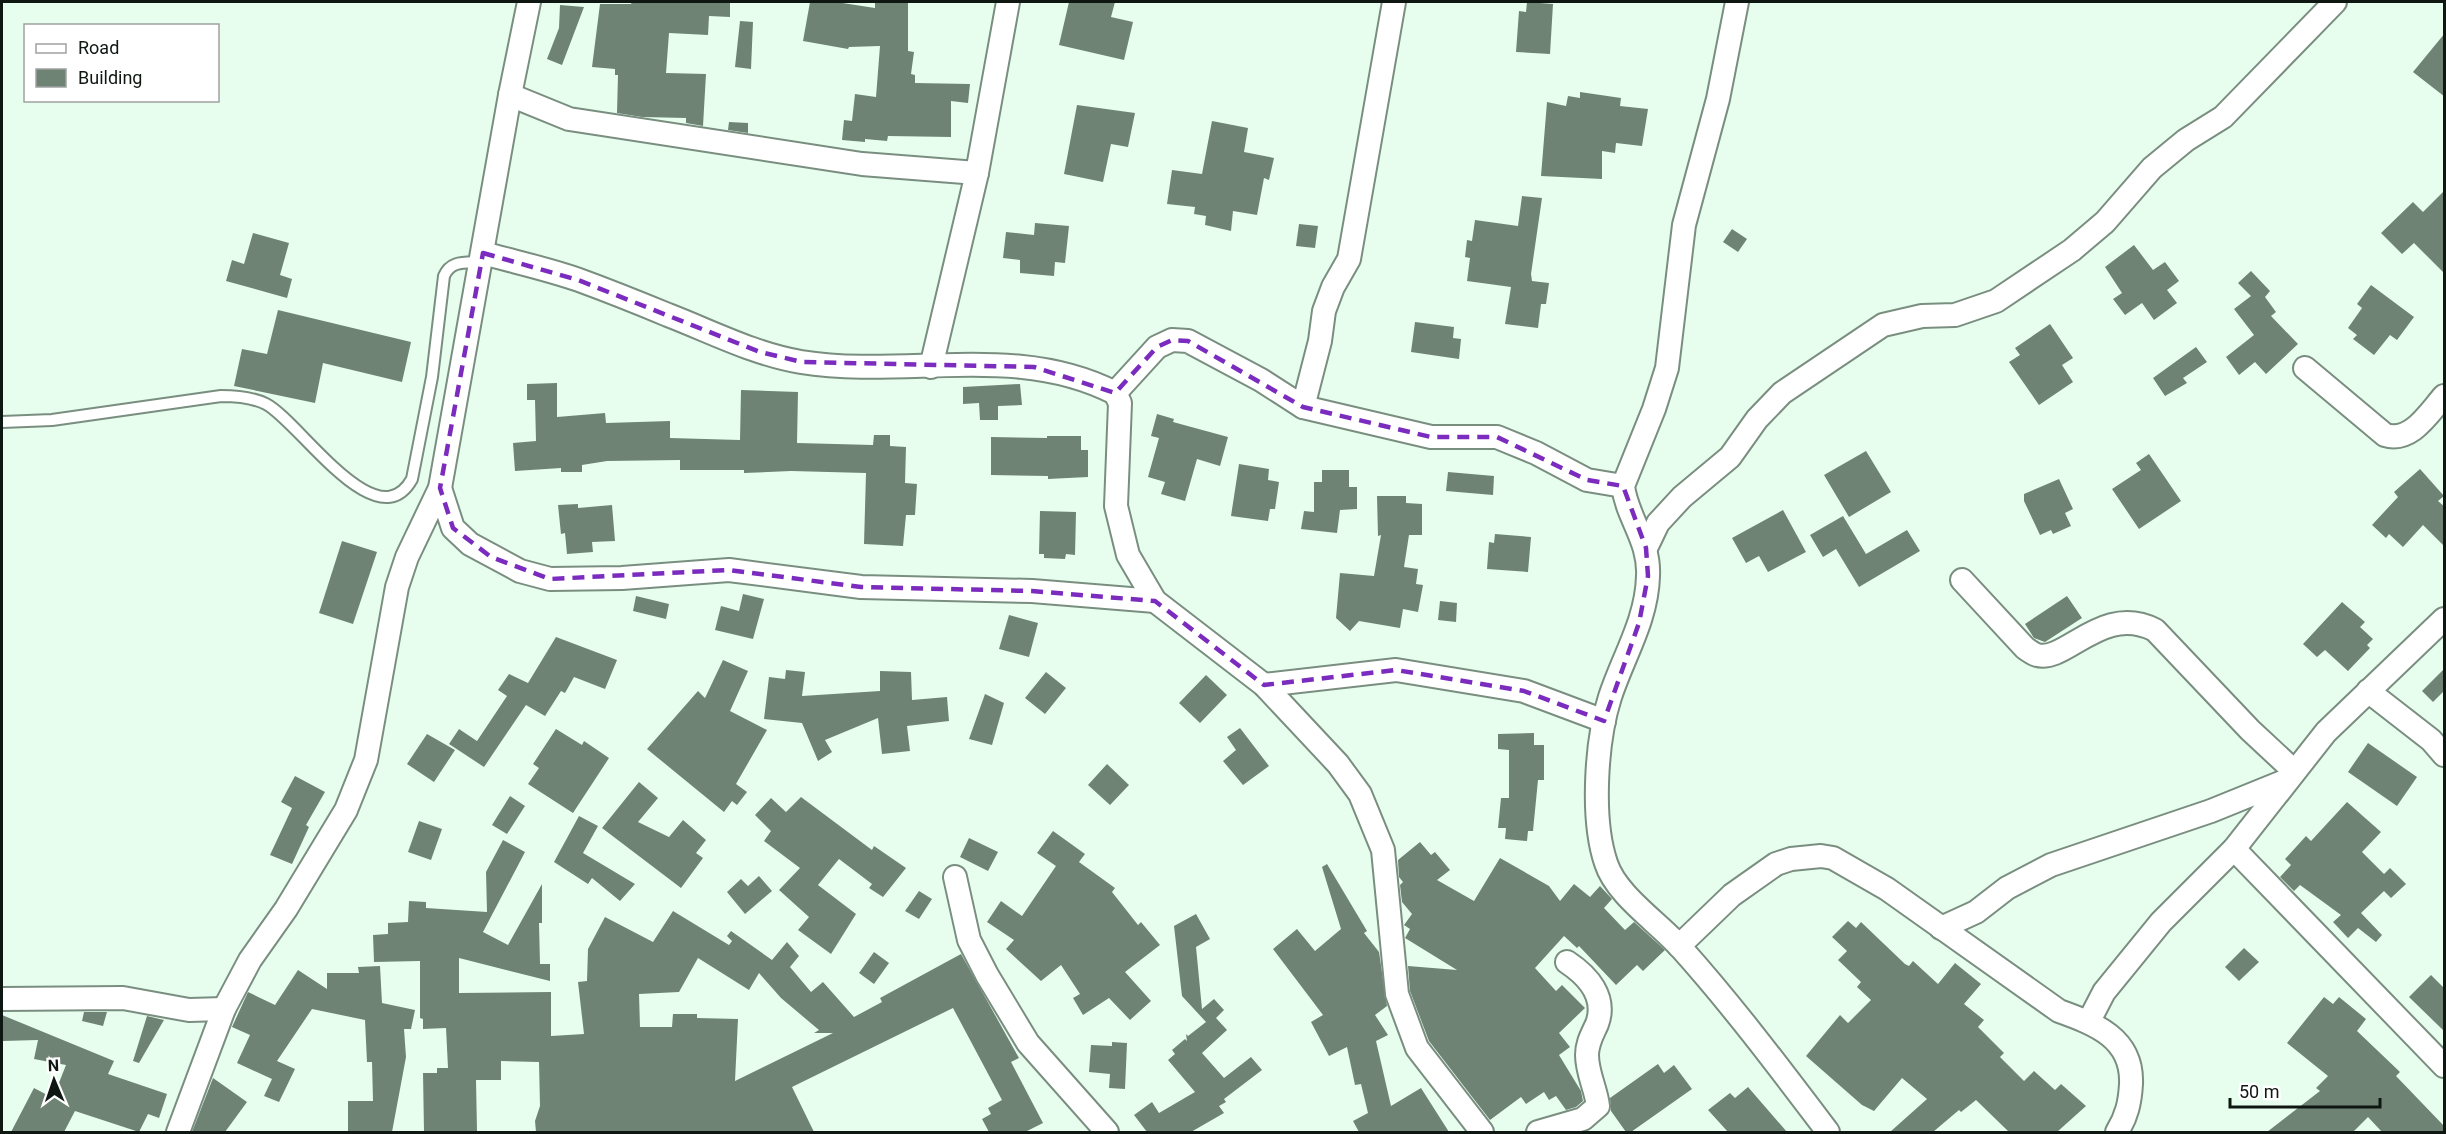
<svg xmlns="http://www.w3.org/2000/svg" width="2446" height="1134" viewBox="0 0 2446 1134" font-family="Roboto,sans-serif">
<rect width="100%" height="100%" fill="#e7feef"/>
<!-- building -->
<g fill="#6f8375" fill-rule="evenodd">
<path d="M632 2H730V17L709 16 708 35 669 33 666 73 706 74 703 126 686 123V118L642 117 617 113 618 75H615V69L592 67 600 4H631Z"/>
<path d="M810 2H836L875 8V2H908V51L914 52 911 74 915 75V83L970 84 968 103 951 101V137L888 136 887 141 865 139V142L842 140 844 120 852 121 855 94 876 97 880 46 849 47 848 49 803 41Z"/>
<path d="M1069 2H1115L1111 17 1133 22 1124 60 1059 45Z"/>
<path d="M1527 2 1553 4 1550 54 1516 52 1519 11 1526 12Z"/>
<path d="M560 5 584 7 562 65 547 59 559 28Z"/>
<path d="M740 21 753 22 751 69 735 67Z"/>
<path d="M2445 33V97L2413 72Z"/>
<path d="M1580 92 1621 98 1620 106 1648 109 1642 146 1616 143 1615 153 1602 151V179L1541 176 1547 102 1566 106 1568 96 1580 98Z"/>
<path d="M1077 105 1135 113 1128 147 1111 144 1103 182 1064 174Z"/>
<path d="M1212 121 1248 128 1244 152 1274 158 1269 180 1264 178 1257 215 1233 211 1231 231 1205 225 1206 216 1194 214 1195 207 1167 204 1172 170 1202 174Z"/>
<path d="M729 122 748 123V133L728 130Z"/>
<path d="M2445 190V274L2414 243 2402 254 2381 233 2413 202 2423 212Z"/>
<path d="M1522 196 1542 198 1531 274 1532 281 1549 283 1546 304H1541L1538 328 1505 324 1511 287 1467 281 1470 258 1465 257 1467 240 1472 241 1475 220 1518 226Z"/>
<path d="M1035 223 1069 226 1065 263 1055 262 1054 276 1020 273V260L1003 258 1006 232 1034 235Z"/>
<path d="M1299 224 1318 226 1315 248 1296 246Z"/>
<path d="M1732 229 1747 239 1738 252 1723 242Z"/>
<path d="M253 233 289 243 280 275 292 279 287 298 226 281 232 260 244 264Z"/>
<path d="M2134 245 2153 270 2165 262 2179 281 2167 290 2177 303 2154 320 2142 303 2125 315 2113 299 2122 293 2105 267Z"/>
<path d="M2251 271 2270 291 2265 297 2276 312 2271 316 2298 344 2266 374 2255 362 2239 375 2226 357 2254 335 2234 309 2251 296 2238 283Z"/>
<path d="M2371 285 2414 317 2397 340 2390 335 2374 355 2353 339 2357 335 2348 328 2362 308 2357 304Z"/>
<path d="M278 310 411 342 402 382 323 363 315 403 234 386 242 349 267 354Z"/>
<path d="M1415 322 1454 327 1453 338 1461 339 1459 359 1411 352Z"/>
<path d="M2050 324 2073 358 2062 365 2073 382 2039 405 2009 362 2020 355 2015 348Z"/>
<path d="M2196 347 2207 362 2183 378 2187 383 2165 396 2153 378Z"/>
<path d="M557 383V417L605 413 606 423 670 421V438L740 440 741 390 798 392 797 443 873 445 874 435H890V446L906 447 905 483 917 484 915 515H906L903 546 864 544 866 473 791 471 744 473V470H680V460L607 461 582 465V472H561V468L515 471 513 443 536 441 535 400H527V384Z"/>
<path d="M1020 384 1022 405 998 406V420H980L979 403 963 404V387Z"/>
<path d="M1157 414 1174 419 1173 422 1228 437 1220 466 1197 459 1185 501 1161 494 1165 482 1148 477 1159 438 1151 436Z"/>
<path d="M1047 436H1081V450H1088V477L1048 479V476L991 475V437L1047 438Z"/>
<path d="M1866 451 1891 492 1849 517 1824 475Z"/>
<path d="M2149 454 2181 501 2139 529 2112 489 2141 470 2136 463Z"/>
<path d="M1239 464 1269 469 1268 480 1279 482 1275 509H1270L1268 521 1231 516Z"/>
<path d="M2420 469 2444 496 2438 501 2445 507V547L2423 525 2403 547 2389 534 2386 538 2372 525 2398 497 2394 492Z"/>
<path d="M1322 470H1349V487H1357V509L1340 510 1337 533 1301 529 1304 511 1314 512V482H1322Z"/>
<path d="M1448 472 1494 476 1493 495 1446 491Z"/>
<path d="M2059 479 2073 509 2065 513 2071 526 2053 534 2051 530 2040 535 2024 501V494Z"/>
<path d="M1377 496H1406V503L1422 504V535H1409L1404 567 1418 569 1416 584 1423 585 1418 612 1403 609 1400 628 1359 621 1350 631 1336 618 1340 573 1374 576 1381 535 1378 536Z"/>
<path d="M578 504V508L612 505 615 541 592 542 593 552 567 554 565 533 561 534 558 505Z"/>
<path d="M1783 510 1806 552 1768 572 1759 556 1746 563 1732 538Z"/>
<path d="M1040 511 1076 512 1075 555 1066 554 1065 559 1044 558V554H1039Z"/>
<path d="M1843 516 1866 554 1907 530 1920 551 1859 587 1836 549 1823 557 1810 535Z"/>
<path d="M1495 534 1531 537 1528 572 1487 569 1489 542 1494 543Z"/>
<path d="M342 541 377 552 353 624 319 613Z"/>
<path d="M743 594 764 599 753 639 715 630 721 606 739 611Z"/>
<path d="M636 596 669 604 666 619 633 611Z"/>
<path d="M2067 596 2082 618 2045 642 2034 638 2025 624Z"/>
<path d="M1440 601 1457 603 1456 622 1438 620Z"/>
<path d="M2342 602 2365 622 2360 627 2373 639 2367 645 2370 648 2348 671 2325 650 2317 657 2303 644Z"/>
<path d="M1009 615 1038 623 1029 657 999 649Z"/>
<path d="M556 637 617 660 605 689 574 677 565 693 561 691 545 716 526 705 484 767 449 744 459 729 477 741 507 696 498 690 509 674 528 683Z"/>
<path d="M723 660 748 671 730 711 767 730 736 784 747 792 737 805 732 801 724 812 647 749 698 691 705 698Z"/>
<path d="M2445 668V690L2433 702 2422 691Z"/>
<path d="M786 670 805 672 802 696 880 691V671L911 672 912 700 947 697 949 721 907 726 910 751 882 754 878 718 825 740 832 752 818 761 802 723 764 719 769 677 785 679Z"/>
<path d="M1046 672 1066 688 1045 714 1025 698Z"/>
<path d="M1206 675 1227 695 1200 723 1179 703Z"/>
<path d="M985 694 1004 703 992 745 969 739Z"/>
<path d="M1240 728 1269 766 1243 785 1223 761 1236 750 1227 737Z"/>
<path d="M556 729 582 745 584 741 609 758 573 813 528 784 539 768 533 764Z"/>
<path d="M1534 733V745H1544V780H1538L1533 831H1528L1527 841 1505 839 1506 828H1498L1501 798H1509V750L1498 749V734Z"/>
<path d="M427 734 455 750 434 782 407 764Z"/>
<path d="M2368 743 2417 777 2397 806 2348 772Z"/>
<path d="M1107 764 1129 785 1110 805 1088 785Z"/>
<path d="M295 776 325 792 306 825 309 827 292 864 270 855 292 808 281 802Z"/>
<path d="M639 782 658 798 638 822 669 837 683 820 706 840 696 853 703 858 681 888 602 828Z"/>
<path d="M510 796 525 806 507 834 492 825Z"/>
<path d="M801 797 872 850 874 846 906 868 883 897 869 888 872 884 839 859 818 885 856 914 831 954 798 930 809 917 779 890 800 868 764 841 771 831 755 815 771 798 786 812Z"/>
<path d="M2347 802 2381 832 2362 852 2384 874 2390 868 2406 884 2391 898 2384 891 2361 913 2382 935 2376 942 2358 928 2348 938 2333 922 2341 915 2300 885 2294 891 2280 877 2291 865 2285 859 2306 836 2311 841Z"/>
<path d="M579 816 598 826 583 853 635 884 620 901 592 878 588 884 554 862Z"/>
<path d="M419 821 442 829 431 860 408 852Z"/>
<path d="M1053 831 1085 854 1079 862 1115 888 1112 892 1138 925 1141 922 1160 945 1125 972 1151 1001 1130 1020 1109 998 1083 1015 1073 998 1080 994 1061 965 1041 981 1006 949 1014 940 987 922 1001 901 1022 916 1056 866 1037 853Z"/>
<path d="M969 838 998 852 988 871 960 857Z"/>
<path d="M503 840 525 852 483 932 508 945 542 884V923H539L540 964H550V981L459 958V993L551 992V1036L584 1034 578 982 587 981 588 949 605 917 653 942 673 911 729 945 732 941 727 936 731 931 772 960 787 942 799 956 790 967 811 992 823 982 854 1017 882 1002 880 998 961 954 1019 1058 1011 1062 1043 1123 1025 1132H989L982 1119 991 1114 988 1108 1002 1100 953 1008 792 1087 814 1132H536L535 1121 540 1106 539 1062 501 1061V1080H476L477 1131 424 1132 423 1073H437V1068H448L446 1028 423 1029V1019L420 1018V961L374 962 373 935 388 934V923L408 922 409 901 426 902V908L487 912 486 872ZM698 958 749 990 759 973 781 998 819 1030 814 1033H833L735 1081 738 1019 697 1018V1014H673L672 1027H640L639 994 679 992Z"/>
<path d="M1420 842 1431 855 1435 852 1450 870 1437 880 1474 901 1500 858 1549 886 1560 901 1574 884 1590 897 1600 886 1612 899 1604 908 1625 930 1634 922 1665 950 1643 971 1637 965 1616 985 1579 946 1577 948 1564 936 1535 968 1556 991 1562 985 1585 1008 1559 1033 1570 1047 1559 1055 1581 1091 1583 1101 1576 1107 1566 1110 1556 1096 1549 1100 1544 1092 1526 1104 1521 1097 1490 1120 1429 1041 1410 991 1408 966 1457 970 1405 938 1410 929 1404 925 1412 914 1402 902 1400 885 1403 882 1399 877 1398 860Z"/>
<path d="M1327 864 1367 931 1364 933 1379 952 1387 1006 1375 1015 1388 1035 1376 1041 1391 1106 1421 1088 1449 1132H1359L1353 1121 1368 1113 1361 1084 1355 1085 1347 1047 1329 1056 1311 1022 1323 1015 1273 949 1297 929 1315 951 1341 929 1322 867Z"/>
<path d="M759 876 772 891 745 914 727 892 741 879 748 886Z"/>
<path d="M919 891 932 899 919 919 905 911Z"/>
<path d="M1196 914 1210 939 1196 947 1202 1009 1214 999 1224 1010 1216 1018 1227 1030 1202 1053 1224 1078 1251 1057 1262 1070 1224 1099 1226 1102 1219 1106 1224 1113 1191 1132H1147L1134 1115 1152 1102 1159 1113 1195 1092 1168 1060 1175 1054 1172 1050 1185 1039 1187 1041 1186 1034 1188 1036 1206 1022 1182 996 1174 926Z"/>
<path d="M1848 921 1856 928 1861 922 1905 964 1909 966 1913 961 1938 984 1955 963 1981 984 1964 1004 1984 1020 1978 1027 2004 1053 2000 1057 2024 1081 2034 1071 2055 1090 2061 1084 2086 1106 2057 1132H2009L1976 1100 1961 1112 1959 1110 1933 1132H1890L1927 1099 1902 1078 1874 1111 1862 1105 1806 1056 1840 1015 1848 1023 1871 1000 1857 987 1861 982 1838 960 1847 951 1832 937Z"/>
<path d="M2244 948 2259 962 2239 981 2225 967Z"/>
<path d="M874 952 889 963 874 984 859 973Z"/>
<path d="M380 966 382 1003 415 1010 411 1029H404L406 1057 392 1132H348V1101H373L372 1062H367L365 1020 312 1009 277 1061 295 1069 279 1102 264 1096 272 1079 237 1063 250 1035 232 1027 248 992 275 1005 298 970 327 989V973H359L358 967Z"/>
<path d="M2431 975 2445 989V1032L2409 997Z"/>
<path d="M2324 997 2333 1004 2339 997 2366 1019 2357 1031 2400 1072 2396 1076 2445 1127V1132H2382L2368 1117 2353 1132H2267L2320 1091 2316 1088 2328 1076 2287 1043Z"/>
<path d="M84 1012H107L103 1026 82 1021Z"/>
<path d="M2 1015 114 1061 108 1074 167 1094 159 1118 148 1114 139 1132 75 1111 64 1132H11L34 1088 53 1098 66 1065 34 1059 38 1040 3 1041Z"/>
<path d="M147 1016 164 1020 139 1063 133 1061Z"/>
<path d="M1112 1042 1127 1043 1125 1089 1109 1088 1110 1074 1089 1072 1091 1045 1112 1046Z"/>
<path d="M1658 1064 1664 1073 1674 1065 1692 1089 1631 1132H1626L1611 1111 1610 1098Z"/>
<path d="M213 1078 247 1102 225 1132H192Z"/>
<path d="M1748 1087 1787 1132H1728L1708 1110 1730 1093 1735 1098Z"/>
</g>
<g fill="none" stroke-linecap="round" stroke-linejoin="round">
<!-- service casing -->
<g stroke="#7a8e80" stroke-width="14">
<path id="service" d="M2 422 52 420 221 396C236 396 252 397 266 404 299 421 377 542 412 479L432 377 444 276C451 260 465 263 481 262"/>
</g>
<!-- minor casing -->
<g stroke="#7a8e80" stroke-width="26">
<g id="minor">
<path d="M1737 2 1718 99 1684 225 1667 368 1654 409 1623 486C1627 518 1650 541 1648 576 1647 620 1623 657 1610 697 1596 741 1591 819 1606 863 1616 895 1659 923 1681 948 1733 1006 1781 1070 1828 1132"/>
<path d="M510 95 569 119 862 164 977 173"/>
<path d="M483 253C515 262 548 269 579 280 609 291 639 303 668 315 712 332 754 354 801 362 906 379 1016 342 1115 393L1120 403 1116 506 1128 555 1155 601 1264 685 1338 764 1360 794 1383 850 1397 994 1417 1048 1482 1132"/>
<path d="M931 367 977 173 1008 2"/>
<path d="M2305 368 2385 435C2411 443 2428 414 2444 396"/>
<path d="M1115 393 1157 347 1172 340 1188 341 1261 380 1303 407 1431 437H1497L1536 453 1587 480 1623 486"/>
<path d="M1303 407 1320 341 1324 311 1333 287 1349 259 1394 2"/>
<path d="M440 488 453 528 470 544 520 571 550 579 622 578 729 570 861 587 1032 591 1155 601"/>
<path d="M1646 548 1658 523 1682 497 1730 457 1757 419 1782 393 1883 325 1922 316 1955 315 1996 301 2072 250 2105 222 2152 168 2186 140 2223 117 2335 2"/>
<path d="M1962 580 2025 648C2028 650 2033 654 2037 655 2066 663 2102 603 2155 630L2250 730 2294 771"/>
<path d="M1264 685 1396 670 1524 691 1604 721"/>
<path d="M2368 691 2431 740 2444 755"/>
<path d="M2234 849 2444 1066"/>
<path d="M955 877 969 940 987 975 1028 1043 1107 1132"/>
<path d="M1941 928 1976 912 2007 888 2051 865 2211 811 2285 781"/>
<path d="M1679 946 1732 895 1776 864 1791 859 1821 856 1833 858 1887 889 2059 1011C2095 1024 2133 1038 2131 1084 2130 1102 2127 1116 2117 1132"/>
<path d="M2 999 123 998 189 1010 224 1009"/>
<path d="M2089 1021 2104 992 2161 922 2234 849 2326 732 2444 619"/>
<path d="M178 1132 224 1009 250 960 286 909 346 810 366 760 397 587 407 557 440 488 510 95 529 2"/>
<path d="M1538 1132 1583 1119 1598 1106C1596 1089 1587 1073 1587 1055 1587 1043 1592 1035 1597 1024 1607 997 1588 976 1567 962"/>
</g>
</g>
<!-- service -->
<use href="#service" stroke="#fff" stroke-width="10"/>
<!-- minor -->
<use href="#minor" stroke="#fff" stroke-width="22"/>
</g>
<!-- marked area -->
<path fill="none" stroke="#7b2cbf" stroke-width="4.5" stroke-dasharray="12 8" stroke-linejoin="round" d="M483 253 578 280 760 352 802 362 1034 367 1115 393 1157 347 1172 340 1188 341 1303 407 1431 437H1497L1587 480 1623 486 1646 548 1648 576 1639 623 1604 721 1524 691 1396 670 1264 685 1155 601 1032 591 861 587 729 570 550 579 491 557 453 528 440 488Z"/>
<!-- border -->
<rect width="2446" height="1134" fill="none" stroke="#0f1712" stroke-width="6"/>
<!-- legend -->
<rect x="24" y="24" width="195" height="78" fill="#ffffff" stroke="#9fa2a0" stroke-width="1.5"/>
<rect x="36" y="44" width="30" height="9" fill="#ffffff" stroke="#9fa2a0" stroke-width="1.5"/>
<text x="78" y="54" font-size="18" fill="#0f1712">Road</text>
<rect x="36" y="69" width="30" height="18" fill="#6f8375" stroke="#9fa2a0" stroke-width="1.5"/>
<text x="78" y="84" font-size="18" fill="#0f1712">Building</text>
<!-- north arrow -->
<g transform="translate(54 1080) rotate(358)" stroke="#ffffff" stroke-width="4.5" paint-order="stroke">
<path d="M0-4.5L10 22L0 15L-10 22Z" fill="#0f1712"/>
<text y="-9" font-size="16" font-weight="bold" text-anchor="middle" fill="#0f1712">N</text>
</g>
<!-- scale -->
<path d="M2230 1098v9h150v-9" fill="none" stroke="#0f1712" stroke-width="3"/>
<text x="2239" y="1098" font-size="18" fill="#0f1712" stroke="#ffffff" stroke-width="4.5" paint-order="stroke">50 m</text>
</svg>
